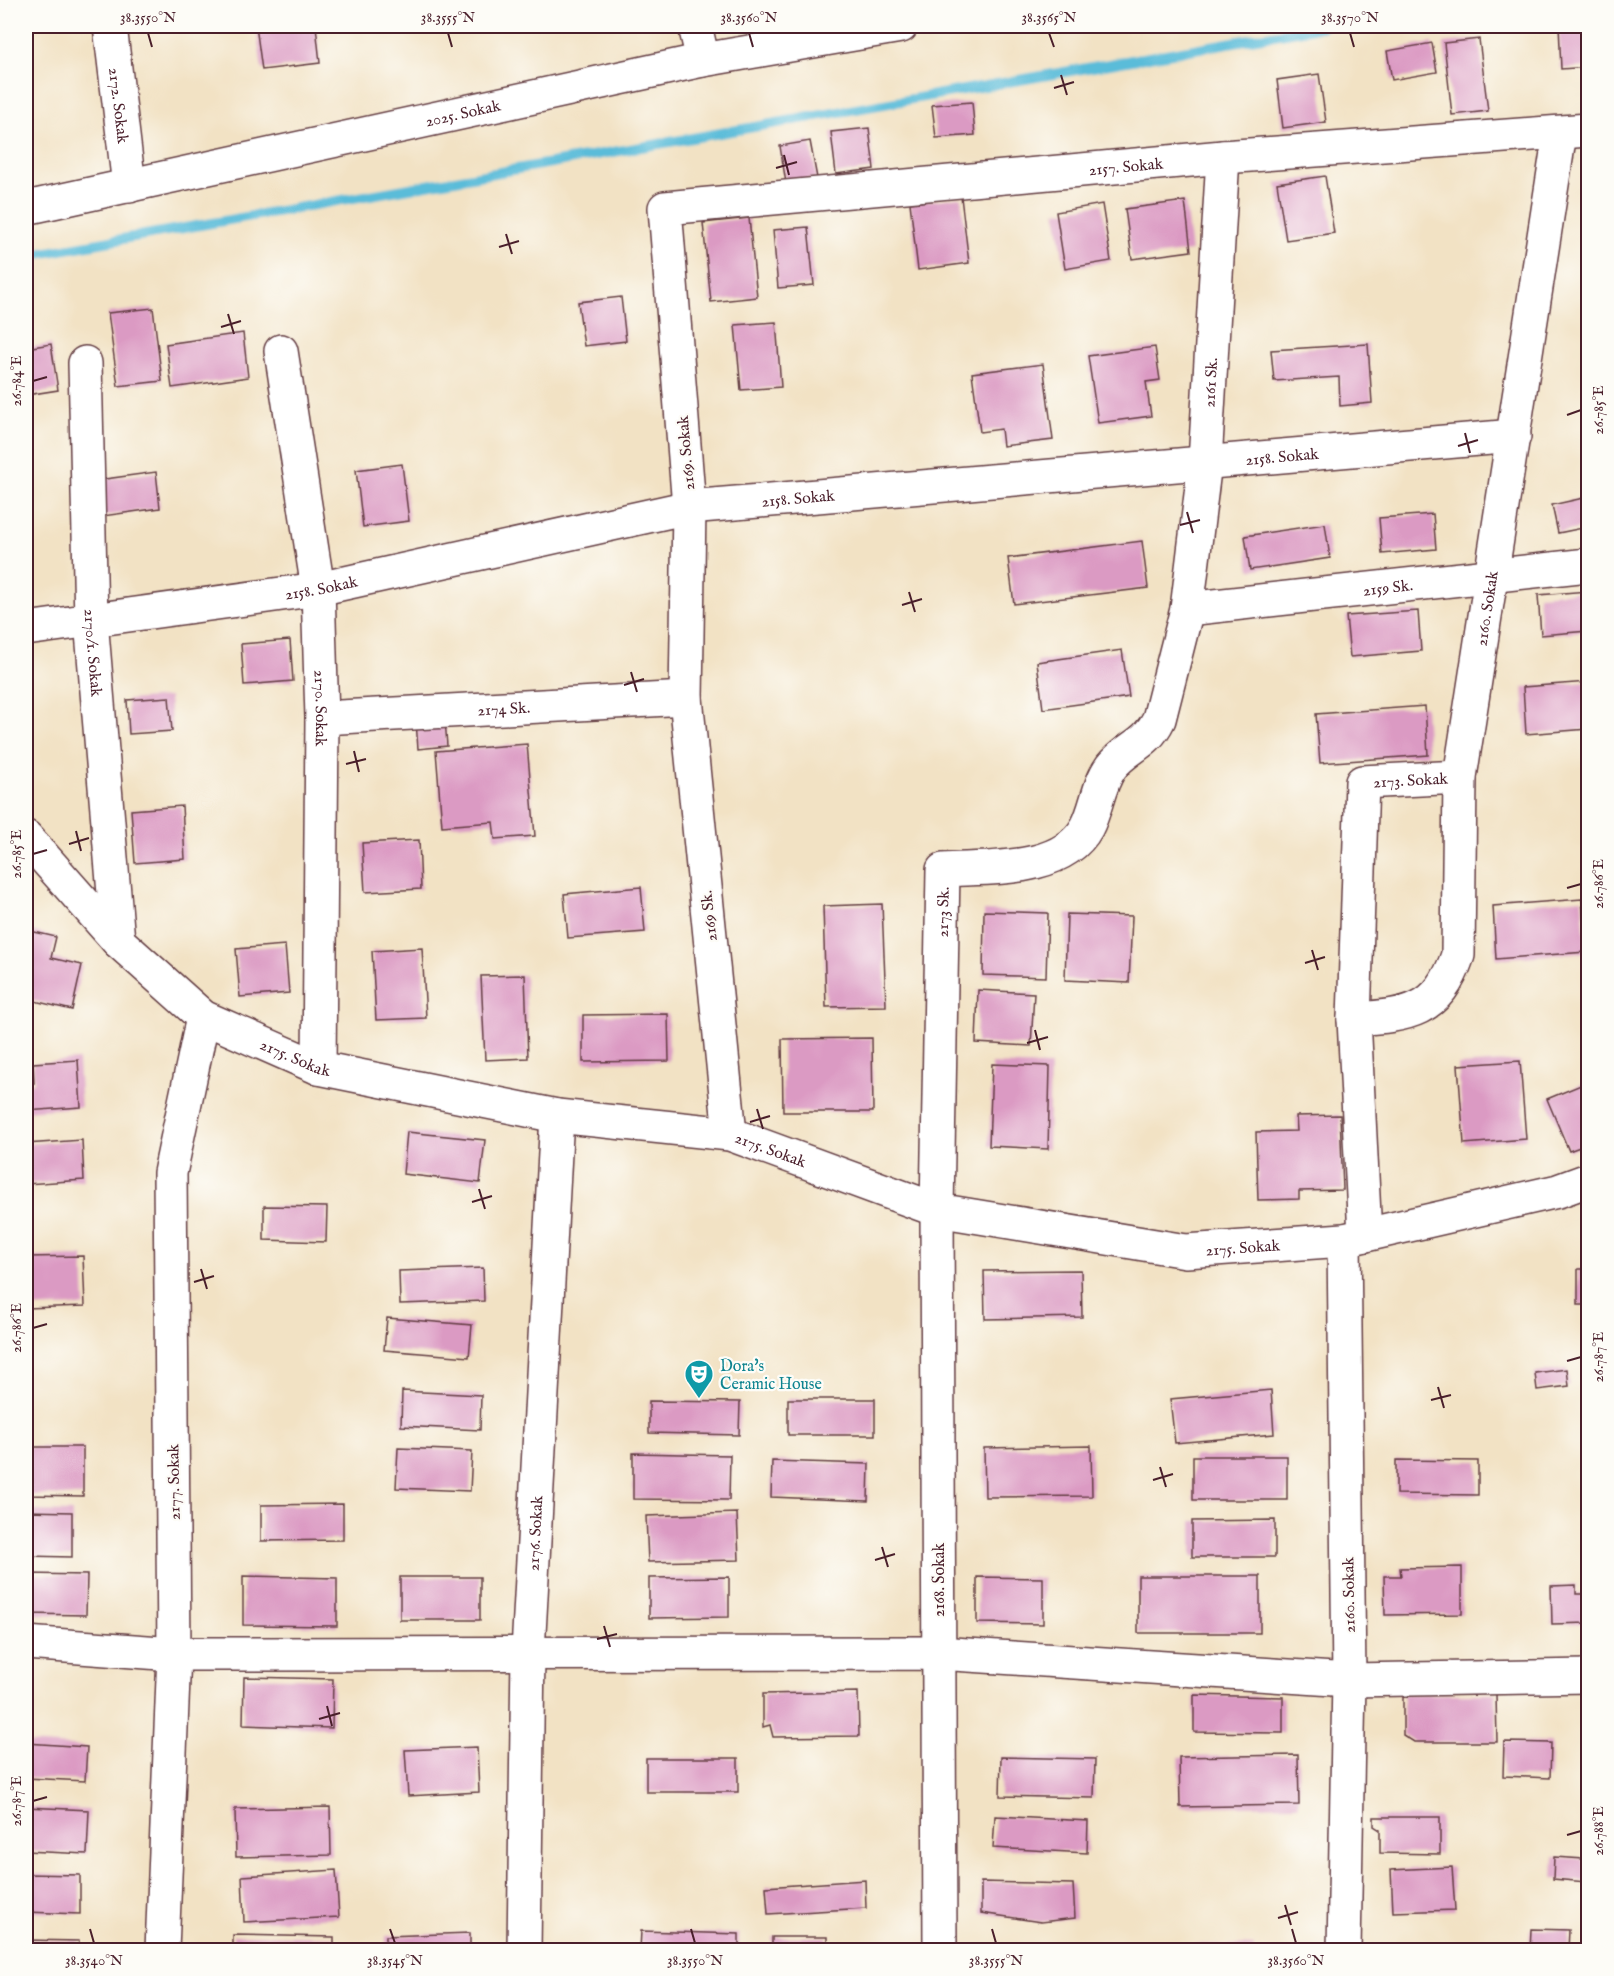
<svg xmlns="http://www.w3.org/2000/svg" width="1614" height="1976" viewBox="0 0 1614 1976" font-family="'IM FELL English',serif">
<rect width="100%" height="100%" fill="#fdfcf7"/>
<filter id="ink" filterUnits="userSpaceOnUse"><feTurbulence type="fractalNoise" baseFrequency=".0167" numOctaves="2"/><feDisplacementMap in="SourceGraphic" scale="12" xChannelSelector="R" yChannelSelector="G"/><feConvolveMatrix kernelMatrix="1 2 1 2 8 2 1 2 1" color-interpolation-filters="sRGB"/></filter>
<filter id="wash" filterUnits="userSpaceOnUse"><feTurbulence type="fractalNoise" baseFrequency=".008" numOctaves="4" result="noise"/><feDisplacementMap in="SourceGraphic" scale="24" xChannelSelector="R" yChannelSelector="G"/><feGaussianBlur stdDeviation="1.35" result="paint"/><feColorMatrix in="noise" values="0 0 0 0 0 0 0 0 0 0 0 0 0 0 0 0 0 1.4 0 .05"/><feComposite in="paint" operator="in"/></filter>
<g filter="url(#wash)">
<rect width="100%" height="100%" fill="#f2e2c4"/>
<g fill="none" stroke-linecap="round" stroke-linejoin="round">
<!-- stream -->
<path stroke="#5abcd9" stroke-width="10" d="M26 256 1324 26"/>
</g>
<g id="blocks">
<!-- building -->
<g fill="#db9ac3">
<path d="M256 26H316L320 63 262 70Z"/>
<path d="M1559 26H1588V67L1561 69Z"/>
<path d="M1479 39 1488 111 1452 115 1444 43Z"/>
<path d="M1432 43 1437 72 1392 80 1387 51Z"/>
<path d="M1319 74 1326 122 1283 128 1277 80Z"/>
<path d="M972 102 975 135 936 138 932 105Z"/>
<path d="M869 128 874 169 836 174 831 132Z"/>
<path d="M810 141 817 178 786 183 780 146Z"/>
<path d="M1325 176 1334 233 1286 240 1277 183Z"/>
<path d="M961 197 969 263 918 270 910 203Z"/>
<path d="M1185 201 1191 251 1132 259 1125 209Z"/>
<path d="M1102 204 1111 261 1065 269 1056 212Z"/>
<path d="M749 218 757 297 711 302 703 223Z"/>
<path d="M808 227 814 285 778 288 773 230Z"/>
<path d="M621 297 626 341 584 346 578 302Z"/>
<path d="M153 308 162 381 118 386 108 313Z"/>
<path d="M776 322 781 387 741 390 735 325Z"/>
<path d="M243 333 248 377 172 388 166 344Z"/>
<path d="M51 344 58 390 26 395V348Z"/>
<path d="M1368 344 1372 403 1340 406 1339 377 1274 381 1271 350Z"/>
<path d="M1155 347 1160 380 1146 382 1151 416 1098 423 1088 356Z"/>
<path d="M1043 364 1053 440 1003 446 1001 429 980 432 972 373Z"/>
<path d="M402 464 409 521 363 527 356 470Z"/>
<path d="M156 472 160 508 103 516 98 480Z"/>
<path d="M1588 497V527L1558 533 1552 505Z"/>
<path d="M1433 514 1436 549 1382 554 1379 518Z"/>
<path d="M1325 524 1330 558 1250 570 1245 536Z"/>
<path d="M1142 541 1148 588 1014 604 1008 558Z"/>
<path d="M1588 591V631L1541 635 1538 595Z"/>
<path d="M1418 611 1421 651 1350 657 1346 616Z"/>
<path d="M290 640 293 681 244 685 241 644Z"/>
<path d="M1122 650 1129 697 1043 709 1037 662Z"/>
<path d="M1588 682V729L1526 734 1523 687Z"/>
<path d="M169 697 172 731 129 734 127 700Z"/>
<path d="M1425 706 1428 755 1320 763 1316 714Z"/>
<path d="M445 719 447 746 418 749 416 721Z"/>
<path d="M527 744 535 836 495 839 493 822 442 826 436 751Z"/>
<path d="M182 806 185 859 135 863 131 810Z"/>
<path d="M419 840 421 889 365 892 362 843Z"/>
<path d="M641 887 645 932 568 938 564 894Z"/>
<path d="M1582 899 1586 952 1496 959 1493 906Z"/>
<path d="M882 904 886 1006 826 1007 823 906Z"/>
<path d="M984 911 1048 913 1046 977 983 975Z"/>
<path d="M1067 914 1132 916 1129 983 1065 980Z"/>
<path d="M26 930 56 937 51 958 82 965 72 1010 26 999Z"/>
<path d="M285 945 289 993 240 997 236 949Z"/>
<path d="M422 948 426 1018 376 1020 372 951Z"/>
<path d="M525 975 528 1058 485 1060 481 976Z"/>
<path d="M978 990 1034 993 1031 1046 976 1043Z"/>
<path d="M668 1014 669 1061 583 1062V1015Z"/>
<path d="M872 1038 873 1112H783L782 1039Z"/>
<path d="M78 1060 81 1107 26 1111V1084L34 1083 33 1063Z"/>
<path d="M1520 1061 1526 1139 1464 1144 1458 1065Z"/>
<path d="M992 1064 1050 1066 1048 1149 989 1146Z"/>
<path d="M1588 1082V1144L1569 1151 1547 1099Z"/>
<path d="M1340 1115 1343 1190 1299 1191V1199L1258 1200 1256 1132 1297 1131 1296 1116Z"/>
<path d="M407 1132 485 1140 480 1183 403 1174Z"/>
<path d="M82 1140 84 1180 26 1184V1144Z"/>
<path d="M264 1206 327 1207 326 1242 264 1240Z"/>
<path d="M83 1256 85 1306 26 1308V1257Z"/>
<path d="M483 1268 484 1301 400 1304 399 1271Z"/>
<rect x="1578" y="1269" width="10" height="36"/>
<path d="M1081 1270 1082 1317 985 1319 984 1271Z"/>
<path d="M387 1318 472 1325 469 1357 384 1350Z"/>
<path d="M1567 1369 1569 1386 1537 1390 1535 1373Z"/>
<path d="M1271 1390 1274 1434 1175 1443 1170 1399Z"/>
<path d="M402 1391 481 1395 480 1430 401 1426Z"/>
<rect x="788" y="1399" width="87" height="36"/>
<path d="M649 1401 740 1402 739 1435 649 1433Z"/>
<path d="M1091 1446 1092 1496 985 1497 984 1448Z"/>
<path d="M26 1447H83V1496L26 1495Z"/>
<path d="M398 1448 472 1451 470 1491 396 1488Z"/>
<path d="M633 1453 730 1455 729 1500 633 1499Z"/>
<rect x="1193" y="1456" width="94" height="44"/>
<path d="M1396 1460 1478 1461V1495L1396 1494Z"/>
<path d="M772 1461 869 1464 868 1501 771 1497Z"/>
<path d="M343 1504V1540L261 1541V1505Z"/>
<path d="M26 1511 72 1512V1557L26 1556Z"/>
<path d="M737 1513 739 1560 648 1562 646 1516Z"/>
<path d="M1275 1520V1557H1192V1521Z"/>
<path d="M1462 1567V1614L1385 1615 1384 1576H1401L1400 1568Z"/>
<path d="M26 1574 87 1575 86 1615 26 1614Z"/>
<path d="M243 1576 337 1578V1626L243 1625Z"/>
<rect x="1138" y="1576" width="122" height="57"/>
<rect x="400" y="1577" width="80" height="43"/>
<path d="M729 1577V1617L649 1618V1578Z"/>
<path d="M977 1577 1043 1578V1624L977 1623Z"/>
<path d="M1576 1585V1594H1588V1623L1552 1624 1551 1586Z"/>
<path d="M244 1677 333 1679 332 1728 243 1725Z"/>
<path d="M858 1692 859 1736 773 1737 770 1725 763 1727V1694Z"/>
<path d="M1403 1694H1496L1497 1742H1414L1403 1735Z"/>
<path d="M1194 1695 1283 1697V1733L1194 1732Z"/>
<path d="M1504 1742 1551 1743 1550 1778 1503 1776Z"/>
<path d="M26 1743 87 1747 85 1781 26 1778Z"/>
<path d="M477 1747 479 1792 408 1796 405 1750Z"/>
<path d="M1298 1755 1299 1805 1180 1807 1179 1757Z"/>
<path d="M1001 1757 1095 1759 1094 1798 1000 1796Z"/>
<rect x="646" y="1758" width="92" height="34"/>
<path d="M26 1807 89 1810 87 1854 26 1851Z"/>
<path d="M330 1807 331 1855 236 1857 235 1809Z"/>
<path d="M995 1816 1088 1821 1087 1853 993 1848Z"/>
<path d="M1374 1817H1440V1854L1380 1853V1830L1374 1826Z"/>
<path d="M1554 1857 1584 1859 1586 1882 1553 1879Z"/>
<path d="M1452 1867 1455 1910 1393 1912 1391 1870Z"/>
<path d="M336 1870 339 1917 244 1922 242 1876Z"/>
<path d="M26 1874 80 1875V1914L26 1912Z"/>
<path d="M865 1880 866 1908 768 1914 766 1887Z"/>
<path d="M981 1882 1073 1884 1075 1918 1041 1922 981 1913Z"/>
<path d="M1531 1929 1569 1930 1568 1950H1530Z"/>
<path d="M641 1931 739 1934V1950H640Z"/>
<path d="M470 1933V1950H386V1936Z"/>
<path d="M233 1935 334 1937V1950H233Z"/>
<rect x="772" y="1937" width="55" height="13"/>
<path d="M26 1940 79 1941V1950H26Z"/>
<path d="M1158 1943 1254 1946 1253 1950H1158Z"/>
<path d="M1027 1946 1081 1949V1950H1027Z"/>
</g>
</g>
</g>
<g filter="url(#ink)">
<use href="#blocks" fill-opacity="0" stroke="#633c42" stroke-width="1.5"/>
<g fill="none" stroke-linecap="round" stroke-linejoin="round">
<!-- minor casing -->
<g stroke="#633c42" stroke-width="36">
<g id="minor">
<path id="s1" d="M110 26 129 186"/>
<path d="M695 26 703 60"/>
<path id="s2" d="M26 208 703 60 901 26"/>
<path id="s3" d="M281 351 318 589 322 718 319 1068"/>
<path id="s4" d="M85 363 91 620 118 941"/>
<path id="s5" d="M1187 609 1588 565"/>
<path id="s6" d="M26 629 318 589 689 507 1514 436"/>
<path id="s7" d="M322 718 686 698"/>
<path id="s8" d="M26 837 118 941 203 1017 319 1068 557 1116 730 1134 937 1210 1186 1251 1344 1240 1558 1191 1588 1180"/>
<path id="s9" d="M1354 1019C1409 1015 1438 1013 1458 955L1460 777 1560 133"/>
<path id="s10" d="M730 1134 686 698 689 507 665 208 1223 157 1588 130"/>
<path id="s11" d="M1365 1235 1354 1019 1362 782 1460 777"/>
<path d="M26 1643 174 1654 938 1653 1349 1680 1588 1676"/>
<path d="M162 1950 174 1654 170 1173 203 1017"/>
<path id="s12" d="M524 1950 528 1652 557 1116"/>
<path id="s13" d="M940 1950 937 1210 943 870C988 867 1062 873 1087 827 1097 808 1098 785 1111 767 1127 746 1146 746 1159 719L1187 609 1205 462 1223 157"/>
<path d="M1344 1950 1349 1680 1344 1240"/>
</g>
</g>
<!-- minor -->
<use href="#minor" stroke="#fff" stroke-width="33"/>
</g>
</g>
<!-- ticks -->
<path fill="none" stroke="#4a1f2b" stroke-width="2" d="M148 33 152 47M448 33 452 47M749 33 753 47M1049 33 1054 47M1350 33 1354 47M1061 75 1067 95M1054 88 1074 82M784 155 789 175M776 168 797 162M506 234 512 254M499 247 519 241M228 314 234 334M221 327 241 321M33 381 47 377M1567 415 1581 410M1465 433 1470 453M1458 446 1478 440M1187 512 1193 533M1180 525 1200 520M909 592 915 612M902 605 922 599M631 672 637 692M624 685 644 679M354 751 359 772M346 764 366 759M76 831 81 851M69 844 89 838M33 854 47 850M1567 888 1581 884M1312 950 1318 970M1305 963 1325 957M1035 1030 1040 1050M1027 1043 1048 1037M757 1109 763 1129M750 1122 770 1116M479 1189 485 1209M472 1202 492 1196M201 1269 207 1289M194 1282 214 1276M33 1328 47 1324M1567 1361 1581 1357M1438 1387 1444 1408M1431 1400 1451 1395M1160 1467 1166 1487M1153 1480 1173 1474M882 1547 888 1567M875 1560 895 1554M604 1626 610 1647M597 1639 617 1634M327 1706 332 1726M319 1719 340 1713M33 1801 47 1797M1567 1835 1581 1831M1285 1905 1291 1925M1278 1918 1298 1912M90 1929 94 1943M390 1929 395 1943M691 1929 695 1943M992 1929 996 1943M1292 1929 1296 1943"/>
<!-- icons -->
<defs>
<g id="theatre-pin" transform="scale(1.5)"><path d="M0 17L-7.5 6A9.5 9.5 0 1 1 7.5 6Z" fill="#0f9aa8" stroke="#fdfcf7"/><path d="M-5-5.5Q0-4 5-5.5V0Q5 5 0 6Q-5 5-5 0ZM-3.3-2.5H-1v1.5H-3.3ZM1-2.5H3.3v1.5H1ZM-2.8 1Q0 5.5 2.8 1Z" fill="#fff"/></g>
</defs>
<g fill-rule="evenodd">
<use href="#theatre-pin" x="699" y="1374"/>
</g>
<g text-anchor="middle" stroke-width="4.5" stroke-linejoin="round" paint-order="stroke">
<!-- street labels -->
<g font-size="16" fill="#4a1f2b" stroke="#fdfcf7">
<text dy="6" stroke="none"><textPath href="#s1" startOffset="80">2172. Sokak</textPath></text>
<text dy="6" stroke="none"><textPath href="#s2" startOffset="447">2025. Sokak</textPath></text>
<text dy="6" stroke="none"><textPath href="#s10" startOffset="1392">2157. Sokak</textPath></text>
<text dy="6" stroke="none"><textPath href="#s13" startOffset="1712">2161 Sk.</textPath></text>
<text transform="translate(685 453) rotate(-95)" y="6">2169. Sokak</text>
<text dy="6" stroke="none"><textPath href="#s6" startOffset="1270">2158. Sokak</textPath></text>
<text dy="6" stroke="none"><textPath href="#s6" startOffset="784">2158. Sokak</textPath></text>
<text dy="6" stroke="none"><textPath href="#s6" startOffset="298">2158. Sokak</textPath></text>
<text dy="6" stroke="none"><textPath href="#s5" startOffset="202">2159 Sk.</textPath></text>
<text dy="6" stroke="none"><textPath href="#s9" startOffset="482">2160. Sokak</textPath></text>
<text dy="6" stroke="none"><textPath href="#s4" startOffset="290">2170/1. Sokak</textPath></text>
<text dy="6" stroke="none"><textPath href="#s3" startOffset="360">2170. Sokak</textPath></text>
<text dy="6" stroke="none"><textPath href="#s7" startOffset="182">2174 Sk.</textPath></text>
<text dy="6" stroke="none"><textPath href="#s11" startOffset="502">2173. Sokak</textPath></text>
<text dy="6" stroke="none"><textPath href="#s13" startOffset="1038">2173 Sk.</textPath></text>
<text transform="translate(708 916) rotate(-96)" y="6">2169 Sk.</text>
<text dy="6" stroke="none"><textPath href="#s8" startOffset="354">2175. Sokak</textPath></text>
<text dy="6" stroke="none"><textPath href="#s8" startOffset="840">2175. Sokak</textPath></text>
<text dy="6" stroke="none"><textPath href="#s8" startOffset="1326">2175. Sokak</textPath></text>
<text transform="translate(173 1482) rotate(-91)" y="6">2177. Sokak</text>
<text dy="6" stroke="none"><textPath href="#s12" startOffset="417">2176. Sokak</textPath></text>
<text transform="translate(938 1580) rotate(-90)" y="6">2168. Sokak</text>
<text transform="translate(1348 1595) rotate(-91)" y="6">2160. Sokak</text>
</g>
<!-- culture labels -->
<g font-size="16" fill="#0d838f" stroke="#fdfcf7" text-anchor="start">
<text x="720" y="1371">Dora's<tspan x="720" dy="18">Ceramic House</tspan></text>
</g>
</g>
<!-- margin -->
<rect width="1614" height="1976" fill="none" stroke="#fdfcf7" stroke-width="66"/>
<rect x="33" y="33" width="1548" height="1910" fill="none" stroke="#4a1f2b" stroke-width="2"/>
<g font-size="15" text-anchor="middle" fill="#4a1f2b">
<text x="148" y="22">38.3550°N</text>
<text x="448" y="22">38.3555°N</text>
<text x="749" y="22">38.3560°N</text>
<text x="1049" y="22">38.3565°N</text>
<text x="1350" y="22">38.3570°N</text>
<text transform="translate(16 381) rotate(-90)" y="5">26.784°E</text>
<text transform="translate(1598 410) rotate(-90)" y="5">26.785°E</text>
<text transform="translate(16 854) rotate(-90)" y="5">26.785°E</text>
<text transform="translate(1598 884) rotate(-90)" y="5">26.786°E</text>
<text transform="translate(16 1328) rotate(-90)" y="5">26.786°E</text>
<text transform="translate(1598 1357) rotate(-90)" y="5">26.787°E</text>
<text transform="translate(16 1801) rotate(-90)" y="5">26.787°E</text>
<text transform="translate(1598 1831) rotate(-90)" y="5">26.788°E</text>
<text x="94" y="1965">38.3540°N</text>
<text x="395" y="1965">38.3545°N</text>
<text x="695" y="1965">38.3550°N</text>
<text x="996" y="1965">38.3555°N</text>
<text x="1296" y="1965">38.3560°N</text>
</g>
</svg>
